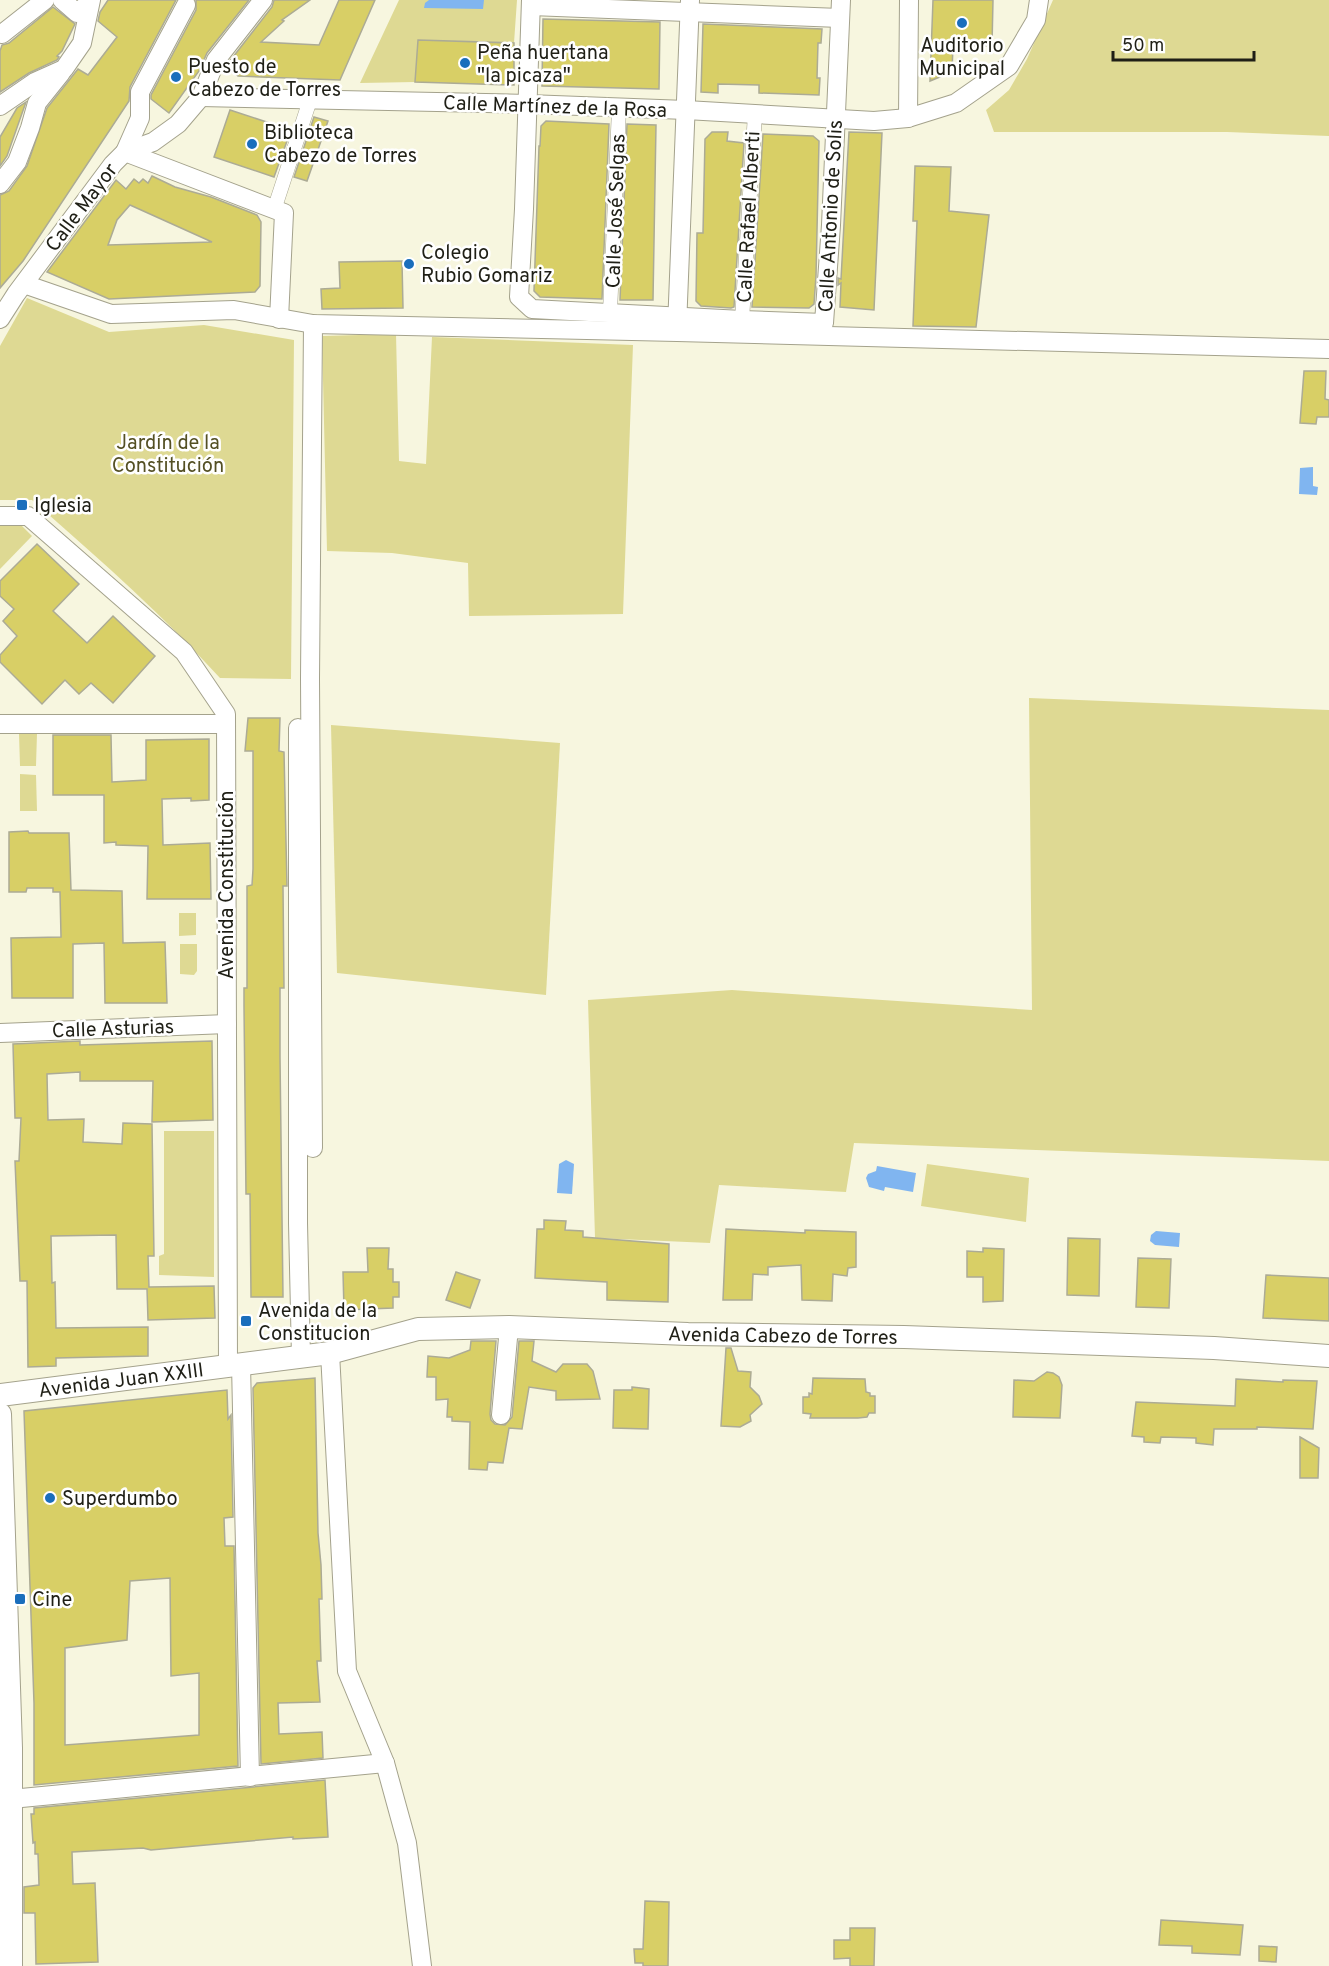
<svg xmlns="http://www.w3.org/2000/svg" width="1329" height="1966" viewBox="0 0 1329 1966" font-family="Overpass,sans-serif">
<rect width="100%" height="100%" fill="#f7f6df"/>
<!-- green -->
<g fill="#ded993">
<path d="M399 0H517L514 43 418 40 415 82 360 83Z"/>
<path d="M1053 0H1329V136L1227 132H994L986 110 1009 90 1027 59Z"/>
<path d="M27 298 109 332 204 325 294 340 291 679 220 678C162 614 97 557 32 500H0V346Z"/>
<path d="M396 334 399 461 426 464 432 337 633 345 623 614 469 616 468 563 392 553 327 551 322 336Z"/>
<path d="M21 525 32 536 0 569V526Z"/>
<path d="M1029 698 1329 710V1161L854 1143 846 1192 719 1185 710 1243 595 1238 588 1000 732 990 1032 1010Z"/>
<path d="M331 725 560 743 546 995 337 973Z"/>
<path d="M19 733H37L36 766H20Z"/>
<path d="M20 774 36 775 37 811H20Z"/>
<path d="M179 913H196V935L179 936Z"/>
<path d="M180 944H197V971L194 975 180 974Z"/>
<path d="M164 1131H214V1277L159 1275V1256L164 1254Z"/>
<path d="M927 1164 1029 1178 1026 1222 921 1206Z"/>
</g>
<!-- water -->
<g fill="#80b5f0">
<path d="M429 0H484L483 9 424 8 425 3Z"/>
<path d="M1313 467V486L1318 487 1317 495 1299 494 1300 468Z"/>
<path d="M566 1160 574 1164 572 1194 557 1193 559 1164Z"/>
<path d="M877 1166 916 1173 913 1192 885 1187 884 1191 869 1187 866 1178 868 1174 876 1171Z"/>
<path d="M1156 1231 1180 1233 1179 1247 1155 1245 1150 1241 1151 1235Z"/>
</g>
<!-- building -->
<g fill="#d8cf66" stroke="#acab95" stroke-width="1.5" fill-rule="evenodd">
<path d="M108 0H176L130 87 129 101 23 261 0 288V195L9 191 27 166 47 108 78 69 88 75 117 37 98 21 100 12Z"/>
<path d="M196 0H249L207 53 199 71 169 113 151 99V95L196 10Z"/>
<path d="M274 0H310L282 20 284 21 261 42 319 45 339 0H375L340 80 238 76 226 66 272 7Z"/>
<path d="M933 0H993L992 46 953 45 952 72 930 81Z"/>
<path d="M53 7 75 24 62 51 57 56 59 57 57 60 29 73 0 92V51L2 45 9 43Z"/>
<path d="M543 19 660 22 659 89 542 86Z"/>
<path d="M703 24 822 29 821 43H818L817 78H820L819 95 759 93V85L718 84V93L701 92Z"/>
<path d="M418 40 514 43V85L415 82Z"/>
<path d="M26 102 7 156 0 166V137L17 108Z"/>
<path d="M230 110 291 130 274 177 214 157Z"/>
<path d="M314 117 328 121 307 181 294 177Z"/>
<path d="M546 121 609 124 602 299 540 297 534 291 539 146H540L541 126Z"/>
<path d="M627 124 656 125 653 300H620Z"/>
<path d="M712 132H728L727 141 744 143 734 307 731 308 701 306 696 301 697 233H703L705 139Z"/>
<path d="M849 132 882 133 874 310 840 307 841 283 838 285V278L841 279Z"/>
<path d="M763 134 813 136 819 141 816 276 814 304 809 308 752 307Z"/>
<path d="M915 166 951 167 949 211 989 215 976 327 913 326 917 221H913Z"/>
<path d="M152 176 175 187 211 197 257 215 261 222 260 286 255 292 109 299 47 272 116 180 126 189 134 179 139 183 143 179 148 183ZM130 205 212 242 108 245 117 220Z"/>
<path d="M402 261 403 308 322 309 321 289 340 288 339 262Z"/>
<path d="M1304 371H1326L1325 399 1329 400V417H1317L1316 424 1300 423Z"/>
<path d="M37 544 79 584 53 611 87 643 113 616 155 656 113 703 91 683 79 694 65 680 42 704 0 662V655L17 636 3 621 14 609 0 596V581Z"/>
<path d="M248 718H280L279 751 284 752 287 886H283L284 988H280V1057L283 1297H251L250 1194H246L244 1006V988H247V886L252 885 253 869V751H245Z"/>
<path d="M53 735H111L112 782 146 780V740L209 739V800L191 801V798L162 799 163 845 210 843 211 899H147L148 846 116 845V842L104 843V795H53Z"/>
<path d="M28 831 29 833H69L71 890 122 891 123 943 165 942 167 1003H105L104 943 73 944V998H12L11 938 61 937 60 892H53V888H27L26 892H9V832Z"/>
<path d="M80 1041V1045L212 1041 213 1120 152 1122 153 1081H80V1072L47 1074 48 1120 84 1119 83 1142 122 1144 123 1123 152 1124 154 1256H148L149 1287 214 1286 215 1318 148 1320 147 1289H117L116 1235 51 1236 52 1283 55 1282 56 1328 148 1327V1356L56 1358V1366L28 1367 27 1281H20L15 1161H19L21 1118H15L13 1044Z"/>
<path d="M544 1220 566 1221 565 1230 583 1231V1237L669 1244 668 1302 607 1300V1282L535 1278 537 1229H544Z"/>
<path d="M726 1229 805 1233V1230L856 1232V1267L848 1268 847 1276 833 1274 832 1301 802 1300 801 1265 768 1267V1275L753 1274 752 1300H723Z"/>
<path d="M1068 1238 1100 1239 1099 1296 1067 1295Z"/>
<path d="M367 1248H389L388 1269H393V1282H399V1297H393V1308L344 1310 343 1272H368Z"/>
<path d="M983 1248 1004 1249 1003 1301 983 1302V1277H967V1251L983 1252Z"/>
<path d="M1138 1258 1171 1259 1169 1308 1136 1307Z"/>
<path d="M456 1272 480 1280 470 1308 446 1300Z"/>
<path d="M1266 1275 1329 1278V1321L1263 1318Z"/>
<path d="M471 1341H496L490 1414 491 1420 495 1424 505 1425 512 1417 519 1341H534L532 1361 556 1372 563 1364H587L593 1371 600 1399 556 1400V1391L529 1387 522 1429 509 1428 503 1463 488 1462 487 1470 469 1469 470 1422 452 1421V1417H447L448 1399 436 1400V1377H427L428 1356 449 1358 470 1350Z"/>
<path d="M726 1348H731L738 1371 751 1372 750 1387 759 1396 762 1404 750 1415 751 1421 740 1427 721 1426Z"/>
<path d="M1047 1372 1053 1373 1059 1377 1062 1385 1060 1418 1013 1417 1014 1380 1034 1381Z"/>
<path d="M315 1378 318 1533 321 1565 322 1599H319L321 1661H317L320 1702 278 1703 279 1734 322 1732 323 1758 261 1764 253 1388 257 1383Z"/>
<path d="M813 1378 865 1379 866 1392 870 1393V1396H875V1413H869L867 1417 858 1418H810L811 1414 803 1413V1397H809V1393L812 1394Z"/>
<path d="M1236 1379 1283 1382V1380L1317 1381 1313 1429 1257 1427V1429H1214L1213 1445 1196 1443V1438L1161 1437 1160 1443 1144 1442V1437L1132 1436 1136 1402 1235 1406Z"/>
<path d="M632 1387 649 1389 648 1429 613 1428 614 1390H632Z"/>
<path d="M227 1390 228 1419 231 1415 233 1517 224 1518 225 1546H234L238 1766 34 1785V1703L24 1411ZM170 1578 171 1676 199 1673V1735L65 1745V1648L127 1640 130 1581Z"/>
<path d="M1300 1437 1319 1448 1318 1478H1300Z"/>
<path d="M325 1780 328 1837 293 1839V1837L151 1850 143 1848 72 1852 73 1884 95 1883 98 1962 36 1964 35 1913H24V1887L39 1885 38 1854H35V1842L33 1843 31 1814H34V1808Z"/>
<path d="M645 1901 669 1902 668 1966H643V1963H635L634 1949H643Z"/>
<path d="M1161 1920 1243 1925 1240 1955 1192 1953V1946L1159 1945Z"/>
<path d="M850 1928H875L874 1966H850V1958L834 1959V1940H850Z"/>
<path d="M1259 1946 1277 1947 1276 1962 1259 1961Z"/>
</g>
<g fill="none" stroke-linecap="round" stroke-linejoin="round">
<!-- pedestrian casing -->
<g stroke="#a4a28c" stroke-width="15">
<g id="pedestrian">
<path d="M274 210 310 100"/>
<path d="M610 312 619 109"/>
<path d="M742 320 755 114"/>
</g>
</g>
<!-- minor casing -->
<g stroke="#a4a28c" stroke-width="20">
<g id="minor">
<path d="M62 0 77 13 90 2"/>
<path d="M531 0 524 209 519 297 532 309 742 320 824 323 831 225 841 0"/>
<path d="M186 5 140 92V118L125 152 284 213 279 319"/>
<path d="M531 6 840 18"/>
<path d="M2 34 45 0"/>
<path d="M201 97 528 104 686 110 874 121 908 118 956 103 1009 66 1036 20 1039 0"/>
<path d="M0 106 35 82 64 69 82 43 91 0"/>
<path d="M908 118 909 0"/>
<path d="M0 184 17 162 30 128 37 103 61 73"/>
<path d="M24 284 111 314 234 310 313 324 677 332 1329 349"/>
<path d="M0 319 16 294 113 164 125 152 153 142 178 124 201 97 216 60 263 0"/>
<path d="M313 324 310 679 313 1148"/>
<path d="M677 327 690 0"/>
<path d="M0 516H28L184 652 226 714 228 1365"/>
<path d="M0 724H226"/>
<path d="M298 728V1223L301 1357"/>
<path d="M0 1033 227 1024"/>
<path d="M330 1353 347 1671 385 1763 407 1843 422 1966"/>
<path d="M241 1364 250 1777"/>
<path d="M501 1415 509 1327"/>
<path d="M11 1799 385 1763"/>
</g>
</g>
<!-- tertiary casing -->
<g stroke="#a4a28c" stroke-width="24">
<g id="tertiary">
<path id="s1" d="M0 1395 330 1353 418 1329 509 1327 688 1334 904 1337 1214 1348 1329 1356"/>
<path d="M0 1414 11 1748V1966"/>
</g>
</g>
<!-- pedestrian -->
<use href="#pedestrian" stroke="#fff" stroke-width="14"/>
<!-- minor -->
<use href="#minor" stroke="#fff" stroke-width="18"/>
<!-- tertiary -->
<use href="#tertiary" stroke="#fff" stroke-width="22"/>
</g>
<!-- markers -->
<g fill="#1a6ebc" stroke="#fff" stroke-width="2">
<circle cx="962" cy="23" r="6"/>
<circle cx="465" cy="63" r="6"/>
<circle cx="176" cy="77" r="6"/>
<circle cx="252" cy="144" r="6"/>
<circle cx="409" cy="264" r="6"/>
<rect x="16" y="499" width="12" height="12" rx="3"/>
<rect x="240" y="1315" width="12" height="12" rx="3"/>
<circle cx="50" cy="1498" r="6"/>
<rect x="14" y="1593" width="12" height="12" rx="3"/>
</g>
<g text-anchor="middle" stroke-width="5" stroke-linejoin="round" paint-order="stroke">
<!-- poi labels -->
<g font-size="20" fill="#1f1f16" stroke="#fff" text-anchor="start">
<text x="962" y="52" text-anchor="middle">Auditorio<tspan x="962" dy="23">Municipal</tspan></text>
<text x="477" y="59">Peña huertana<tspan x="477" dy="23">"la picaza"</tspan></text>
<text x="188" y="73">Puesto de<tspan x="188" dy="23">Cabezo de Torres</tspan></text>
<text x="264" y="139">Biblioteca<tspan x="264" dy="23">Cabezo de Torres</tspan></text>
<text x="421" y="259">Colegio<tspan x="421" dy="23">Rubio Gomariz</tspan></text>
<text x="34" y="512">Iglesia</text>
<text x="258" y="1317">Avenida de la<tspan x="258" dy="23">Constitucion</tspan></text>
<text x="62" y="1505">Superdumbo</text>
<text x="32" y="1606">Cine</text>
</g>
<!-- street labels -->
<g font-size="20" fill="#1f1f16" stroke="#fff">
<text transform="translate(555 106) rotate(2)" y="7">Calle Martínez de la Rosa</text>
<text transform="translate(81 207) rotate(-53)" y="7">Calle Mayor</text>
<text transform="translate(615 211) rotate(-88)" y="7">Calle José Selgas</text>
<text transform="translate(830 216) rotate(-87)" y="7">Calle Antonio de Solis</text>
<text transform="translate(748 217) rotate(-87)" y="7">Calle Rafael Alberti</text>
<text transform="translate(226 885) rotate(-90)" y="7">Avenida Constitución</text>
<text transform="translate(113 1028) rotate(-2)" y="7">Calle Asturias</text>
<text dy="7" stroke="none"><textPath href="#s1" startOffset="789">Avenida Cabezo de Torres</textPath></text>
<text dy="7" stroke="none"><textPath href="#s1" startOffset="122">Avenida Juan XXIII</textPath></text>
</g>
<!-- park labels -->
<g font-size="20" fill="#545024" stroke="#fff">
<text x="168" y="449">Jardín de la<tspan x="168" dy="23">Constitución</tspan></text>
</g>
</g>
<!-- scale -->
<path d="M1113 51v9h141v-9" fill="none" stroke="#1f1f16" stroke-width="3"/>
<text x="1122" y="51" font-size="18" fill="#1f1f16" stroke="#ffffff" stroke-width="4.5" paint-order="stroke">50 m</text>
</svg>
